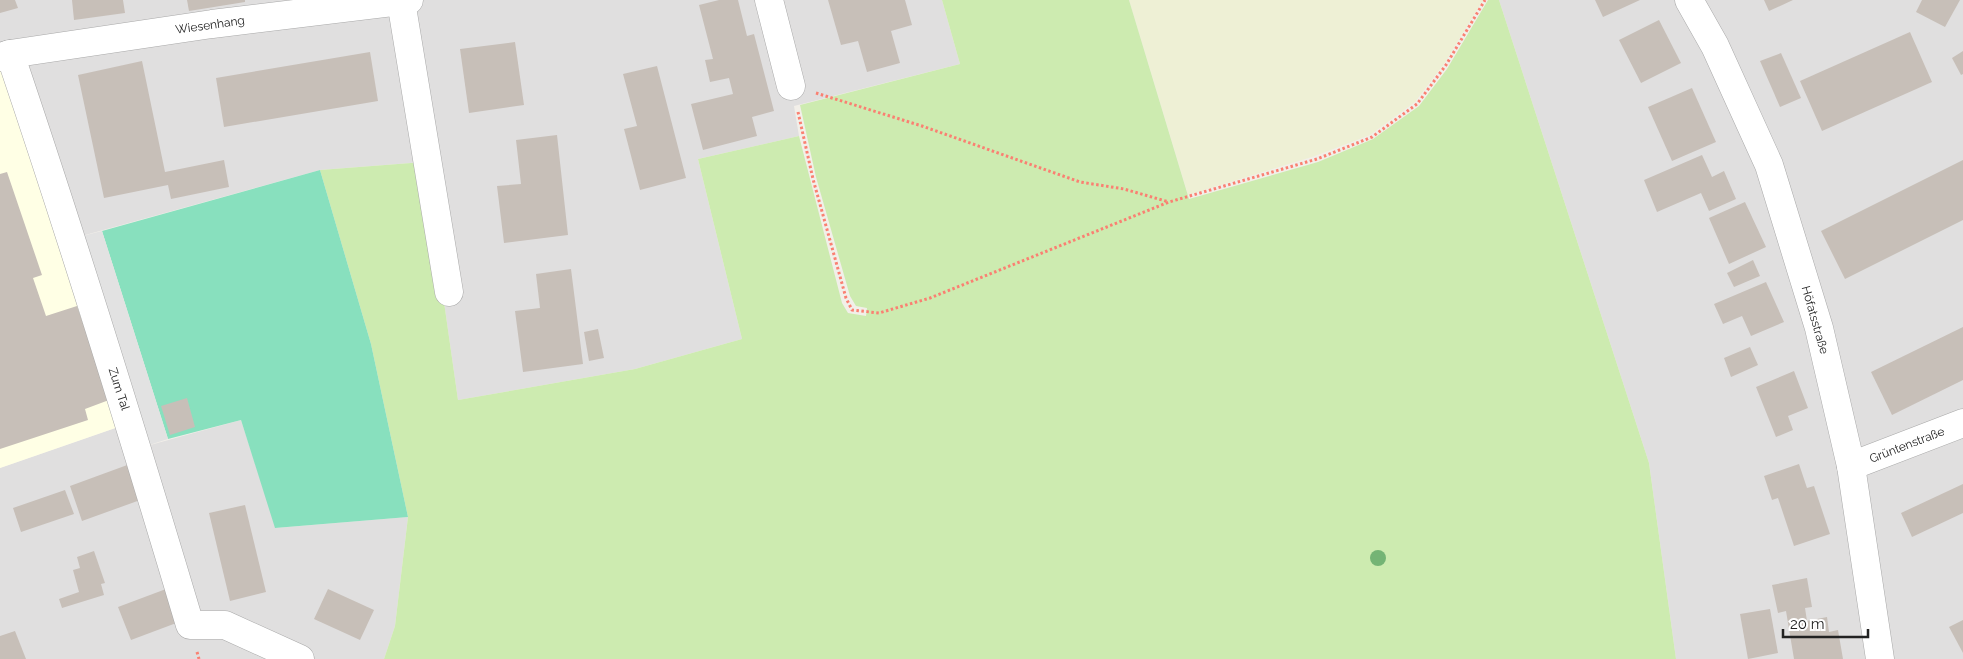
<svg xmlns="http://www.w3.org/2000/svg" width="1963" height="659" viewBox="0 0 1963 659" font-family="Raleway,sans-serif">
<rect width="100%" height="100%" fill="#f2efe9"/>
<!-- residential -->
<g fill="#e0dfdf">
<path d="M0 0H942L960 64 794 106 799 136 698 159 742 339 635 369 458 400 424 162 320 170 78 237 0 53Z"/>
<path d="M1499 0H1963V659H1676L1649 463Z"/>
<path d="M241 420 276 528 408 517 395 626 384 659H0V468L124 425 143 447Z"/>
</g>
<!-- education -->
<path fill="#ffffe5" d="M0 62 124 425 0 468Z"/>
<!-- farmland -->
<path fill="#eef0d5" d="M1129 0H1483L1444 64 1415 102 1370 135 1315 156 1188 195Z"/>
<!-- grass -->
<path fill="#cdebb0" d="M942 0H1129L1189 199 1318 162 1373 139 1419 106 1447 69 1488 0H1499L1649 463 1676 659H384L395 626 408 517 371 344 320 170 424 162 458 400 635 369 742 339 698 159 799 136 842 303 848 313 866 316 867 308 856 306 850 296 816 177 800 105 960 64Z"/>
<!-- pitch -->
<path fill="#88e0be" d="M320 170 371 344 408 517 275 528 241 420 168 439 102 231Z"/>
<!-- parking -->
<path fill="#e2e2e2" d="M102 231 168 439 143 447 78 237Z"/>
<!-- building -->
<g fill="#c7bfb8">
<path d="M0 0H15L18 8 0 13Z"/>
<path d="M72 0H123L125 13 74 20Z"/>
<path d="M187 0H245V2L189 11Z"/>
<path d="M719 0H738L747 36 754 34 774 111 752 117 757 136 703 150 691 104 733 94 729 78 710 82 705 60 713 59 699 5Z"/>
<path d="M828 0H905L912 25 891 31 900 63 867 72 858 41 841 45Z"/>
<path d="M1595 0H1640L1603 17Z"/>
<path d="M1764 0H1793L1769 11Z"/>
<path d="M1922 0H1960L1945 27 1916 12Z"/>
<path d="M1659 20 1681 63 1641 83 1619 40Z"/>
<path d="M1910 32 1932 82 1822 131 1800 81Z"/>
<path d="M515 42 524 105 469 113 460 49Z"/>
<path d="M1963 51V74L1961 75 1952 58Z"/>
<path d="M370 52 378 101 224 127 216 78Z"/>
<path d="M1781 53 1801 98 1780 107 1760 61Z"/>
<path d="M142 61 165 172 224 160 229 187 171 199 168 185 104 198 78 75Z"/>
<path d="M657 66 686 178 640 190 624 129 637 126 623 74Z"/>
<path d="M1692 88 1716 142 1672 161 1648 107Z"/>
<path d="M557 135 568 235 504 243 497 186 521 184 516 140Z"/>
<path d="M1702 155 1712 177 1724 171 1736 199 1709 211 1701 193 1657 212 1644 180Z"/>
<path d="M1963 160V220L1845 279 1821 231Z"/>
<path d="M7 172 42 275 33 278 46 316 77 306 109 400 85 409 88 420 0 449V174Z"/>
<path d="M1745 202 1766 247 1729 264 1709 218Z"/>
<path d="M1753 260 1760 276 1734 287 1727 273Z"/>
<path d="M571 269 583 364 523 372 515 311 540 308 536 274Z"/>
<path d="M1766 282 1784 322 1751 336 1742 316 1723 324 1714 304Z"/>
<path d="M1963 327V380L1892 415 1871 372Z"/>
<path d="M598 329 604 358 589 361 584 332Z"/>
<path d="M1750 347 1758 365 1731 377 1724 358Z"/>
<path d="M1794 371 1808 408 1788 416 1793 430 1776 437 1756 387Z"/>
<path d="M187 398 195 427 170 435 161 406Z"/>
<path d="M130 464 143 499 82 521 70 486Z"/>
<path d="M1799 464 1807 488 1814 486 1830 534 1794 546 1778 498 1772 500 1764 476Z"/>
<path d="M1963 484V513L1912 537 1901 513Z"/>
<path d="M65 490 74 514 21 532 13 508Z"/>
<path d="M245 505 266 592 230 601 209 513Z"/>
<path d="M94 551 105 583 101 584 104 595 62 608 59 599 79 592 73 570 80 568 77 557Z"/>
<path d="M1807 578 1812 607 1805 608 1807 621 1827 617 1829 632 1838 630 1843 659H1794L1786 611 1778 613 1772 585Z"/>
<path d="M166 589 179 622 131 640 118 607Z"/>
<path d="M328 589 374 610 360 640 314 619Z"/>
<path d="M1770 609 1778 653 1748 659 1740 614Z"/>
<path d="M1963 620V653L1949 627Z"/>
<path d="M15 631 26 659H0V636Z"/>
</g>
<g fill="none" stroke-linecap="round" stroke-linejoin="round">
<!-- minor casing -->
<g stroke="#a9a9a9" stroke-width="29">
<g id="minor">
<path d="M769 0 791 86"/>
<path d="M1689 0 1715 46 1769 165 1819 328 1851 466 1880 659"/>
<path d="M401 1 449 292"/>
<path d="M10 54 212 24 409 0"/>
<path d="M0 57 10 54C74 243 133 434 190 625H225L300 659"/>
<path d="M1851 466 1963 423"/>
</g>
</g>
<!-- path -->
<g stroke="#fa8072" stroke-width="3" stroke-dasharray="2.5 2.5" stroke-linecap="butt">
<path d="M816 93 922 126 1080 182 1124 189 1169 202"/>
<path d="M798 112 813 179 846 298 852 310 879 313 930 298 1169 202 1317 159 1372 137 1417 104 1446 65 1485 0"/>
<path d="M197 652 199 659"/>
</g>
<!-- minor -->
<use href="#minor" stroke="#fff" stroke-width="28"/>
</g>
<!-- trees -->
<circle fill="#74b475" cx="1378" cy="558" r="8"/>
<g text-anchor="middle" stroke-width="5" stroke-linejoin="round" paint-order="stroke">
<!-- street labels -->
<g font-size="12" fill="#222" stroke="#fff">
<text transform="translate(210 25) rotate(-8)" y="4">Wiesenhang</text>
<text transform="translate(1815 320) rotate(74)" y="4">Höfatsstraße</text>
<text transform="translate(119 389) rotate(72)" y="4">Zum Tal</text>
<text transform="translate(1907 445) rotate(-21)" y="4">Grüntenstraße</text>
</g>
</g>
<!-- scale -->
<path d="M1783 629v8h85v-8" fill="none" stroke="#222222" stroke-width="2.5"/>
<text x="1790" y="629" font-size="15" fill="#222222" stroke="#ffffff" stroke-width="4" paint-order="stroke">20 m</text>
</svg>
